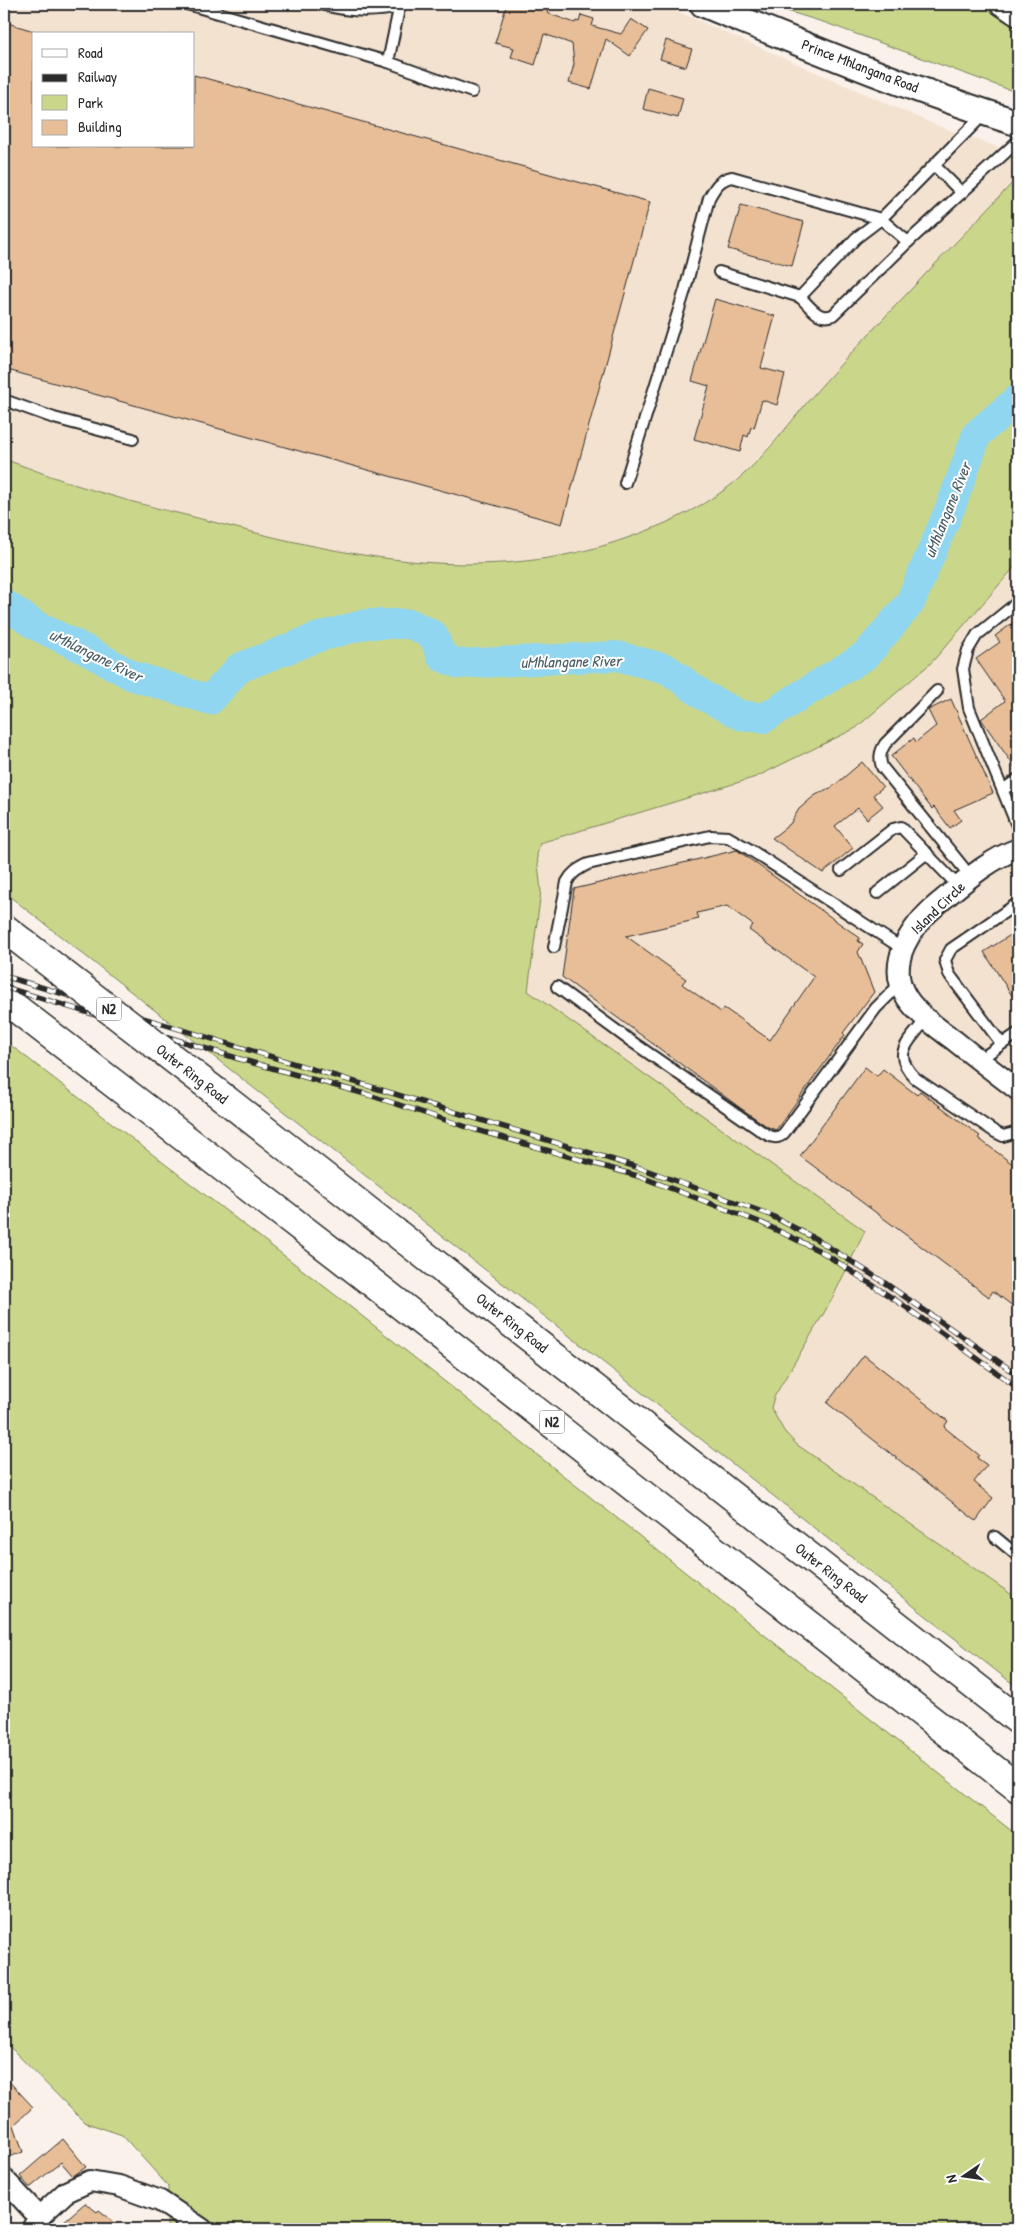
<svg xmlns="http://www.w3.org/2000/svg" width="1022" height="2233" viewBox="0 0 1022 2233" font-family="'Patrick Hand',sans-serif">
<rect width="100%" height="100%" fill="#faf2ea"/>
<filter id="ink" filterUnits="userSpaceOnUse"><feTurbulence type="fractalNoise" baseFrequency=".02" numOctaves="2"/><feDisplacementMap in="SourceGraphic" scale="10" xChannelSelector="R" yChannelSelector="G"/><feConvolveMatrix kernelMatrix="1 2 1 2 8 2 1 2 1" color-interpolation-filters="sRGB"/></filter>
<g filter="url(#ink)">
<!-- built -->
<g fill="#f4e2d1" fill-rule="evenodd">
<path d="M4 4H661L936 125 1018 154V177L824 383 750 468 728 487 699 506 658 527 599 548 542 559 485 565H447L373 557 272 538 98 492 4 459ZM34 34H194V146H34Z"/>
<path d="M1018 563V1599L796 1444 784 1431 771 1408 774 1397 831 1301 865 1231 528 991 541 891 537 855 540 843 756 777 856 728 932 662Z"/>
</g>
<!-- green -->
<g fill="#cad78a" stroke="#7a815a">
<path d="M764 4H991L1018 22V93L826 23Z"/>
<path d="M1018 177V563L932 662 856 728 756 777 540 843 537 855 541 891 528 991 865 1231 831 1301 774 1397 771 1408 784 1431 796 1444 1018 1599V1688L4 892V459C35 470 67 483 99 492 136 504 175 512 213 522 351 558 489 587 627 538 662 526 697 510 727 488 763 462 793 417 823 384 887 313 953 246 1018 177Z"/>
<path d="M4 1040 343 1301 1018 1836V2229H167L168 2186 122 2135 84 2122 4 2041Z"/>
</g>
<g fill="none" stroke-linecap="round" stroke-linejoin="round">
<!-- river -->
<path stroke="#90d6f1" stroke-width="30" d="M4 604 35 625 84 649 133 676 210 700 239 668 316 638 366 624H411L433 635 442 657 459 664 617 656 667 669 704 696 740 715 764 718 866 655 910 603 951 506 977 434 1018 399"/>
</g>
<!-- building -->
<g fill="#e7be97" stroke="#2b2b2b" fill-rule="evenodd">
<path d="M507 4H550L547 13 575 23 576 21 579 22 581 15 594 19 592 26 621 34 631 19 648 30 630 56 606 39 591 89 569 83 574 64 572 44 544 34 535 65 511 57 514 48 495 43Z"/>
<path d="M4 22 34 31V146H194V75L650 202 562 524 4 369Z"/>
<path d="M666 40 692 49 686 67 660 59Z"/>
<path d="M648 88 683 98 678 118 643 109Z"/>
<path d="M741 205 804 222 792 266 728 249Z"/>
<path d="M715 299 775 316 761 368 785 374 777 405 762 400 754 428 751 427 748 437 744 435 740 452 694 439 709 386 692 381Z"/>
<path d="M1018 619V772L981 719 1005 701 976 659 1000 642 995 636Z"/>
<path d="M951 699 993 793 954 810 961 820 950 828 934 807 932 809 891 756 914 738 916 742 936 726 928 710Z"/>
<path d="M862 762 883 787 873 795 883 806 867 819 858 808 835 826 853 848 823 873 772 838 790 824 799 809 814 796 827 789 829 790Z"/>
<path d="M737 850 860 938 858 941 863 944 858 952 874 992 843 1033 845 1035 776 1130 768 1127 739 1107 562 977 574 889ZM727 906 753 925 749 930 814 977 770 1040 724 1008 721 1012 682 984 686 979 626 936 699 919 697 913Z"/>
<path d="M1018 930V1005L984 952Z"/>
<path d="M865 1067 877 1076 883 1069 917 1095 920 1091 980 1136 978 1138 1018 1168V1310L993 1291 989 1297 800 1156Z"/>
<path d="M864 1355 948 1421 944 1427 979 1455 977 1458 987 1465 974 1482 993 1498 976 1521 827 1403Z"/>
<path d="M4 2076 33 2107 14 2125 23 2152 9 2157 4 2142Z"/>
<path d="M63 2139 86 2167 73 2176 61 2162 31 2187H29L20 2176Z"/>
<path d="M85 2203 97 2212 99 2210 123 2229H55Z"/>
</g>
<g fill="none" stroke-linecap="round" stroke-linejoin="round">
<!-- service casing -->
<g stroke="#2b2b2b" stroke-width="14">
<g id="service">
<path d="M187 4 388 62"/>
<path d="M321 4C348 12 372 13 399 7"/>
<path d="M400 4 388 62 472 92"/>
<path d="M934 165 962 193"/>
<path d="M908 242 833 315C818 321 810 306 800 297L856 238 881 219 985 113"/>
<path d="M719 272 800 297"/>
<path d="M4 400 54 418 133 439"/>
<path d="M625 483 685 290 709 198C715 187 720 179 732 177L881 219 908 242 1018 141"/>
<path d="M1018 602 977 635 968 650 963 669 969 708 1018 828"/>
<path d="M937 691 885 744C880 752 879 758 882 767L971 877"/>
<path d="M1003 790 1018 779"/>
<path d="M841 870 893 829 901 827 959 887"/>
<path d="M877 893 927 853"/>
<path d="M554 947 567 882C572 872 579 869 588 864L710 836 728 837 749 849 903 949"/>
<path d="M557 987 628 1039 764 1133C771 1137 778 1140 784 1133L876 1008 901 983"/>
<path d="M926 1019C909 1043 890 1052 915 1078L995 1132 1003 1136 1018 1132"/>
<path d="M1001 1043 949 974 945 960 951 949 1018 903"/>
<path d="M979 1060 1018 1033"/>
<path d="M995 1537 1018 1556"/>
</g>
</g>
<!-- minor casing -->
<g stroke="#2b2b2b" stroke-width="24">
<g id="minor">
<path d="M1000 4 1018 16"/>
<path d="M1018 849C989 859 963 883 940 902 913 924 884 962 907 998 919 1016 938 1028 955 1041 976 1058 997 1074 1018 1090"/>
<path d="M4 2179 39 2217"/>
<path d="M32 2229 39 2217 66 2192 90 2181 119 2186 160 2201 202 2229"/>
</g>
</g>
<!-- tertiary casing -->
<g stroke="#2b2b2b" stroke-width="29">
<path id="tertiary" d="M703 4C807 46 911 90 1018 123"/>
</g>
<!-- motorway casing -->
<g stroke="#2b2b2b" stroke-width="31">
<g id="motorway">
<path d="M4 999 338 1256 1018 1788"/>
<path d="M215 1091 1018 1720"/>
</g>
</g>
<!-- service -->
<use href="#service" stroke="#fff" stroke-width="10"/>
<!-- minor -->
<use href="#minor" stroke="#fff" stroke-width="20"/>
<!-- tertiary -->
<use href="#tertiary" stroke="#fff" stroke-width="25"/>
<!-- motorway -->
<use href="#motorway" stroke="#fff" stroke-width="28"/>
<!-- rail casing -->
<g stroke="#2b2b2b" stroke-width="5.5">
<g id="rail">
<path d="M4 976 640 1168 768 1214 816 1239 882 1281 1018 1375"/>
<path d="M4 987 243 1060 369 1095 473 1129 641 1177 762 1223 822 1252 903 1305 1018 1388"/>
</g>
</g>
<!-- rail -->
<use href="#rail" stroke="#fff" stroke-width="4" stroke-dasharray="11" stroke-linecap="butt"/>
<!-- motorway-bridge casing -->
<g stroke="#2b2b2b" stroke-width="31" stroke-linecap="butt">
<path id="motorway-bridge" d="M4 928 215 1091"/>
</g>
<!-- motorway-bridge -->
<use href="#motorway-bridge" stroke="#fff" stroke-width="28"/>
</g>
</g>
<g text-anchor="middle" stroke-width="4" stroke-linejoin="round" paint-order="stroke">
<!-- shield labels -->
<g fill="#fff" stroke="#6b6b6b" stroke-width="1">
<rect x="96.5" y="997.5" width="25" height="23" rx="4"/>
<rect x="539.5" y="1410.5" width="25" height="23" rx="4"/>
</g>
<g font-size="14" font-weight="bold" fill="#2b2b2b">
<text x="109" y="1014">N2</text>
<text x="552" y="1427">N2</text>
</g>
<!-- street labels -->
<g font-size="15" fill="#2b2b2b" stroke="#fff">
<text transform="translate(860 66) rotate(21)" y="5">Prince Mhlangana Road</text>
<text transform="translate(938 908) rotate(-44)" y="5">Island Circle</text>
<text transform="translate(192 1074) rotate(38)" y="5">Outer Ring Road</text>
<text transform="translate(512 1323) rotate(38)" y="5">Outer Ring Road</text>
<text transform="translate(831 1573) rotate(38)" y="5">Outer Ring Road</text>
</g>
<!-- water labels -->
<g font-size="16" font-style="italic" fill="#495e66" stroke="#fff">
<text transform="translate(947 510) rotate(-68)" y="6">uMhlangane River</text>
<text transform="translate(96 655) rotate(26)" y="6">uMhlangane River</text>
<text transform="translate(571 661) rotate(-1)" y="6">uMhlangane River</text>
</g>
</g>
<!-- margin -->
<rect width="1022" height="2233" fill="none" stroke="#fff" stroke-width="20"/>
<rect x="10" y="10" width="1002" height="2213" fill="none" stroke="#2b2b2b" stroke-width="2" filter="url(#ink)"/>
<!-- legend -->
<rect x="32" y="32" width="162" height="115" fill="#ffffff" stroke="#aaaaaa"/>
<rect x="42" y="49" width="25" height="8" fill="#ffffff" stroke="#aaaaaa"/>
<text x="78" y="58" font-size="15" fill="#2b2b2b">Road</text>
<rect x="42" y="74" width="25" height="8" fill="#2b2b2b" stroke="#aaaaaa"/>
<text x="78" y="82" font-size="15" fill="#2b2b2b">Railway</text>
<rect x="42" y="95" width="25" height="15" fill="#cad78a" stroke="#aaaaaa"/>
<text x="78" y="108" font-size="15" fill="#2b2b2b">Park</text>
<rect x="42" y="120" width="25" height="15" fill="#e7be97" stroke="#aaaaaa"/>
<text x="78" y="132" font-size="15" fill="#2b2b2b">Building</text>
<!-- north arrow -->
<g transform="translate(964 2176) rotate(257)" stroke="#ffffff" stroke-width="4" paint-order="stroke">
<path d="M0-4L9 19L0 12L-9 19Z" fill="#2b2b2b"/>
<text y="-8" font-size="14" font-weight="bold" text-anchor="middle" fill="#2b2b2b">N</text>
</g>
</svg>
